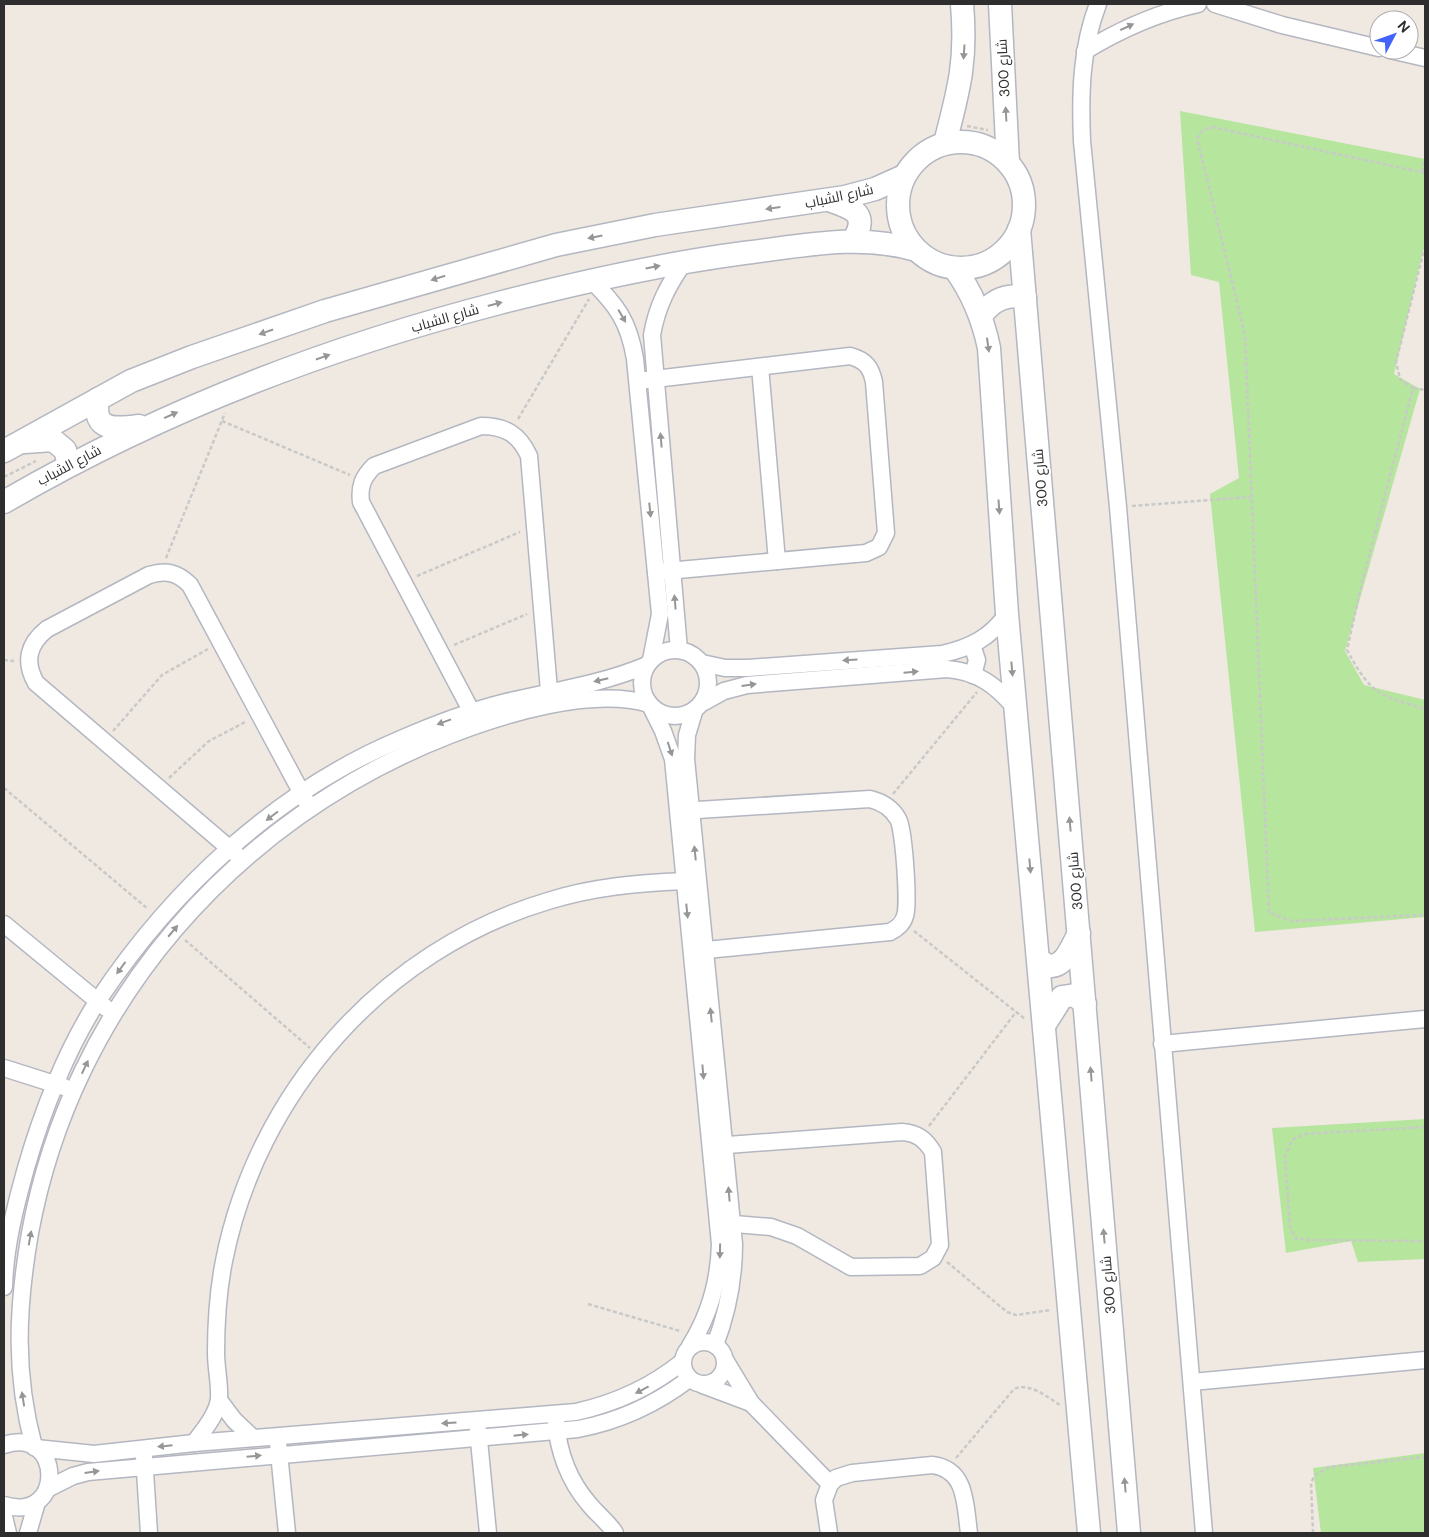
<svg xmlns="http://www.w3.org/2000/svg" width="1429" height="1537" viewBox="0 0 1429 1537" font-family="'DM Sans',Cairo,sans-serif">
<rect width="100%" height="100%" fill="#efe9e1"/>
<!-- green -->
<g fill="#b6e59e">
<path d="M1180 111 1425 159V243L1394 374 1420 389 1345 651 1364 685 1425 700V917L1255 932 1210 494 1239 478 1219 282 1191 275Z"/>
<path d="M1425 1119V1259L1358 1262 1351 1241 1286 1253 1272 1128Z"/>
<path d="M1425 1453V1533H1321L1313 1468Z"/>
</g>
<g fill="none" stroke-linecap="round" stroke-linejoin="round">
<!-- street casing -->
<g stroke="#b4b7c1" stroke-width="19">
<g id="street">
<path d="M1098 4C1081 48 1080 94 1082 141L1118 507 1204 1533"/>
<path d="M1215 4 1282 25 1379 48"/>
<path d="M1390 50 1425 58"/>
<path d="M1085 51C1121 29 1157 13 1198 4"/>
<path d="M590 279C617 305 629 322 635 359L660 614 651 660"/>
<path d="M760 367 777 561"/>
<path d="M638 381 850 356C865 360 871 367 874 382L886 533 879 547 866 553 656 572"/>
<path d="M972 645 977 660 973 675"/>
<circle cx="675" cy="683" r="33"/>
<path d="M679 650 652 335C657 306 668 285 685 261"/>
<path d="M702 663 725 668H748L942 654C970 648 990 638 1007 614"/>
<path d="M704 702 724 691 747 685 947 669C977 671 997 686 1015 708"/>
<path d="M650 705 663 731 673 759 720 1244C719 1282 710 1314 690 1346"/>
<path d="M694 712 687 735 686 759 734 1244C734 1280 728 1311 715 1345"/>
<path d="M476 720 361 502C359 486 363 477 374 466L481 426C505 426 519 434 529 456L550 702"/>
<path d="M682 811 870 799C882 802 892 808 898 819 904 828 909 905 905 916 903 924 898 928 890 932L696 951"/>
<path d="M236 854 36 683C24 662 28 644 47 629L149 575C166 570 177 572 190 585L307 803"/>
<path d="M4 924 106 1008"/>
<path d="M1162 1044 1425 1019"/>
<path d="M4 1068 64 1087"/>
<path d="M714 1146 902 1132C917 1133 925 1139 933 1152L940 1245 933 1258 920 1266 851 1267 797 1236 771 1227 723 1223"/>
<path d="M4 1287C5 1247 15 1207 26 1168 42 1112 67 1048 99 999 173 888 277 791 401 739 435 724 470 711 506 702 553 691 602 684 647 665"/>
<circle cx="704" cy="1363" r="21"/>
<path d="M725 1360 751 1403 830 1484"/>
<path d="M1192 1382 1425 1360"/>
<path d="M703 1385 751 1403"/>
<path d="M219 1400 234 1420 253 1438"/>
<path d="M556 1421C558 1451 569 1481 589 1504 597 1514 608 1522 615 1533"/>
<path d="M478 1430 488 1533"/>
<path d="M194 1443C203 1431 217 1415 219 1399 220 1384 216 1368 216 1353 216 1322 218 1291 224 1261 257 1093 383 950 548 901 592 887 638 883 684 881"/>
<path d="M278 1443 287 1533"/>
<path d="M4 1445C63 1425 66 1524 4 1505"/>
<path d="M34 1447C14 1373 17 1308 30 1233 72 1004 234 819 450 735 504 714 592 687 649 704"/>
<path d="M36 1448 94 1454 194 1443 576 1412C616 1403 650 1388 682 1362"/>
<path d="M144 1456 149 1533"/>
<path d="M47 1489 73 1476 88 1472 578 1429C620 1421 655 1405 689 1379"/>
<path d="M4 1517 8 1533"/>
<path d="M28 1533 37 1502"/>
<path d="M829 1533 824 1500 830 1484 836 1478 852 1473 932 1465C967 1469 965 1505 969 1533"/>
</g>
</g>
<!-- secondary casing -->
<g stroke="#b4b7c1" stroke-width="25">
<g id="secondary">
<path d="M1000 4 1008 163"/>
<circle cx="961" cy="205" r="63"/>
<path d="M945 143C959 89 967 61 962 4"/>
<path d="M829 200C852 208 870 213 853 241"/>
<path d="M1019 229 1129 1533"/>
<path d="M955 269C973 294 983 319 989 348L1007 614 1089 1533"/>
<path d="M981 316C992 300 1006 294 1025 297"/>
<path d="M98 399C92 432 116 429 139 426"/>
<path d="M25 442 53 440 65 450 69 464"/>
<path d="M4 451 131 381 192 357 325 311 556 245 655 225 845 197 875 189 904 176"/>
<path d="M4 502C160 411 325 348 499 303 580 282 661 264 744 253 802 246 859 233 916 250"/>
<path d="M1039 960 1048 966C1065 968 1072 946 1079 933"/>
<path d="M1045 1024 1062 997 1075 995 1085 1004"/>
</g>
</g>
<!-- path -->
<g stroke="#c9c9c9" stroke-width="2.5" stroke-dasharray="4 2.5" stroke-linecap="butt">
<path d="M967 126 988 130"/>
<path d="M1422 172 1425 158"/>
<path d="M1425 173 1212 127 1203 130 1197 138 1245 335 1269 913 1292 921 1425 915"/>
<path d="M1425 246 1396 362 1400 379 1413 388 1362 582 1347 650C1371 695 1379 695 1425 709"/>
<path d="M1413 388 1425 390"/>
<path d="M518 419 589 299"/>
<path d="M222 421 350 475"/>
<path d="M4 477 36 461"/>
<path d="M1132 506 1251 497"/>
<path d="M166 558 225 413"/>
<path d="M417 576 520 532"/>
<path d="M454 645 527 614"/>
<path d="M4 660 14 661"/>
<path d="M113 731 162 675 208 649"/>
<path d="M169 778 209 741 247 721"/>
<path d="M4 788 148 909"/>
<path d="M893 794 977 692"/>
<path d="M914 931 1025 1019"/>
<path d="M185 940 310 1048"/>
<path d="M929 1126 1016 1012"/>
<path d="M1425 1127 1305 1134 1292 1140 1285 1156 1290 1227 1295 1238 1308 1240 1425 1241"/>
<path d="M947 1262 1007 1312 1016 1315 1050 1310"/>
<path d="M588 1304 680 1331"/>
<path d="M956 1458 1014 1389C1030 1382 1047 1397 1060 1405"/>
<path d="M1313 1533 1311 1483 1315 1475 1329 1467 1425 1457"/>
</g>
<!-- street -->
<use href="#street" stroke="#fff" stroke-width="16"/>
<!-- secondary -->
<use href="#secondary" stroke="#fff" stroke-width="22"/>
</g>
<!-- one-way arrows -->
<defs><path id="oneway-solid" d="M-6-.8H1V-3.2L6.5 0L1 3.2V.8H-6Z" transform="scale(1.25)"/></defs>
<g fill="#969696">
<use href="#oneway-solid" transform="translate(1127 27) rotate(-25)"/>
<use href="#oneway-solid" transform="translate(964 52) rotate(94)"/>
<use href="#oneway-solid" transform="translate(1006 114) rotate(-93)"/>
<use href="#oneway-solid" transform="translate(773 208) rotate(172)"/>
<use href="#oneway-solid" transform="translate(595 237) rotate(169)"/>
<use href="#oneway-solid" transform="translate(653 267) rotate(-11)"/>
<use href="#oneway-solid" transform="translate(438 278) rotate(163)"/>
<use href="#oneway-solid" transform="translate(495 304) rotate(-15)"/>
<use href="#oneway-solid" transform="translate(622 316) rotate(60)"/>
<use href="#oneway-solid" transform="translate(266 332) rotate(161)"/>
<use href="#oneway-solid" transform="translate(988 345) rotate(82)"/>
<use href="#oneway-solid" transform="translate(323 357) rotate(-19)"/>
<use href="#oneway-solid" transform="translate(171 415) rotate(-24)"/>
<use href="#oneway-solid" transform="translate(661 440) rotate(-95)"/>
<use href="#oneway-solid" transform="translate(999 507) rotate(86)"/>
<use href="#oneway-solid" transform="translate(650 510) rotate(84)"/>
<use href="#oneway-solid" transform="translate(675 602) rotate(-95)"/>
<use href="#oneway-solid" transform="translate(850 660) rotate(176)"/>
<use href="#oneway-solid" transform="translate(1012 669) rotate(85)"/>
<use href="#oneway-solid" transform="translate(911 672) rotate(-5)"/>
<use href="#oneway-solid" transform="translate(601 680) rotate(167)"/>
<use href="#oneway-solid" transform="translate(749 685) rotate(-8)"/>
<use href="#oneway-solid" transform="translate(444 722) rotate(160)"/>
<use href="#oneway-solid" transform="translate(670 749) rotate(72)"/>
<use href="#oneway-solid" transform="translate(272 816) rotate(143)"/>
<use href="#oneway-solid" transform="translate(1070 824) rotate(-95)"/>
<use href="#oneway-solid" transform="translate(695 853) rotate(-96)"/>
<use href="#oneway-solid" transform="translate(1030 866) rotate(85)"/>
<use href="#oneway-solid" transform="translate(687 911) rotate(84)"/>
<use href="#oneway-solid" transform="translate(173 931) rotate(-50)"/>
<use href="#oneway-solid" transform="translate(121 968) rotate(126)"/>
<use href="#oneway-solid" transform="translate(711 1015) rotate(-96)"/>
<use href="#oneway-solid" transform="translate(85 1067) rotate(-65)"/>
<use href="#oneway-solid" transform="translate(703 1072) rotate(85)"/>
<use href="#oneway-solid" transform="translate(1091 1074) rotate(-95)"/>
<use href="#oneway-solid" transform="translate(729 1194) rotate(-95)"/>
<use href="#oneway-solid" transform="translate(1104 1236) rotate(-95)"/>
<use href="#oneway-solid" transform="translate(30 1238) rotate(-80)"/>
<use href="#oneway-solid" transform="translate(720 1251) rotate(91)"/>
<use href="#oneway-solid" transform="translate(642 1390) rotate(152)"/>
<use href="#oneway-solid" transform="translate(23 1399) rotate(-99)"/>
<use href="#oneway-solid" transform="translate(449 1423) rotate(176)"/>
<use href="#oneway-solid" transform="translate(521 1435) rotate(-6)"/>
<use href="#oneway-solid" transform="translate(165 1446) rotate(174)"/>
<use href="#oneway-solid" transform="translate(254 1456) rotate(-5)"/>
<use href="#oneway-solid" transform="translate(92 1472) rotate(-8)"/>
<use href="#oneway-solid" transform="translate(1125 1485) rotate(-95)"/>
</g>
<g text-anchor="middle" stroke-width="4" stroke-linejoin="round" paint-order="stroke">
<!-- street labels -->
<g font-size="14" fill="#2e2e2e" stroke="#fff">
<text transform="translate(1003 68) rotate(-93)" y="5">شارع 300</text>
<text transform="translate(839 196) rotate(-12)" y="5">شارع الشباب</text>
<text transform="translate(445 318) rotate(-16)" y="5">شارع الشباب</text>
<text transform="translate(69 465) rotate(-28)" y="5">شارع الشباب</text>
<text transform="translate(1040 478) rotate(-95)" y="5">شارع 300</text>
<text transform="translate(1075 881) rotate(-95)" y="5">شارع 300</text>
<text transform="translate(1108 1285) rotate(-95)" y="5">شارع 300</text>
</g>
</g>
<!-- border -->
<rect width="1429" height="1537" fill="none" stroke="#2e2e2e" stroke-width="10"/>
<!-- north arrow -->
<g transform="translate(1394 35) rotate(49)"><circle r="24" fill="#ffffff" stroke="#ababab"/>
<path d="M0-4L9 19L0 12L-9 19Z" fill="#4264fb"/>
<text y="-8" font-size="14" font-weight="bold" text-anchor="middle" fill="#2e2e2e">N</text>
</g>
</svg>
